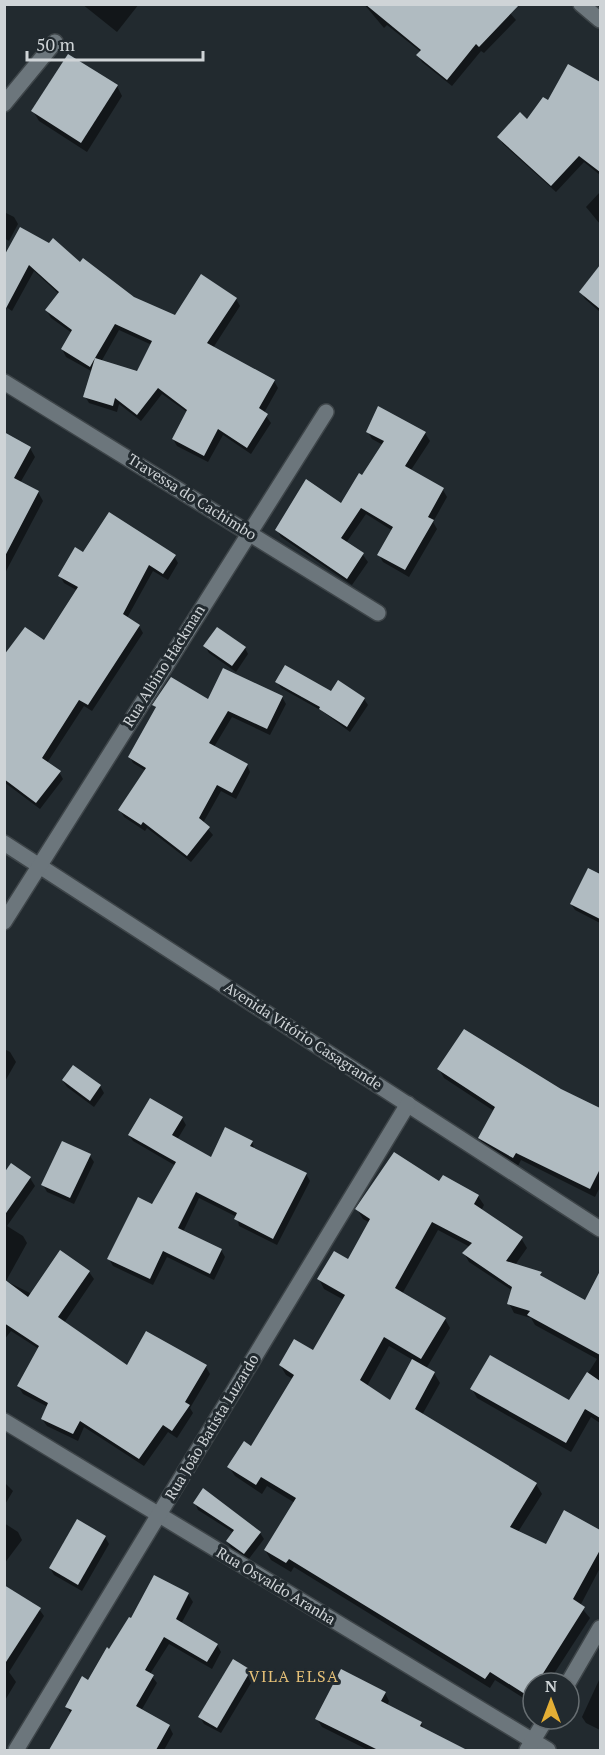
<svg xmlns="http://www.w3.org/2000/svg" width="605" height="1755" viewBox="0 0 605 1755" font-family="'PT Serif',serif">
<rect width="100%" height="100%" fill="#222a2f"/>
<!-- shadow -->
<g fill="#0007" fill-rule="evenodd">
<path d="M82 4H139L117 32Z"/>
<path d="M364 4H502L516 20 484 53 481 51 452 86 422 62 418 55 421 52 387 25 384 28Z"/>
<path d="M568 66 600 84V175L584 162 556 192 503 144 499 137 527 121 548 102Z"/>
<path d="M117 86 122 96 87 152 39 121 33 111Z"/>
<path d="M600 192V224L586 207Z"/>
<path d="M4 212 14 217 18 224 9 241 4 238Z"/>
<path d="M4 259 81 264 133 298 175 317 236 299 240 306 213 348 274 381 278 388 264 413 271 423 251 454 223 435 208 462 177 446 173 439 187 412 162 394 141 421 119 404 117 412 89 403 85 396 93 372 66 357 62 349 72 333 51 318 47 311 59 294 34 271 12 311 6 307ZM119 330 152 345 137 373 101 362Z"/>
<path d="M600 267V312L585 299 581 292Z"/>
<path d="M379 408 425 433 430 441 411 470 443 490 447 497 433 522 437 529 409 577 383 562 379 555 393 531 366 514 346 543 363 555 368 562 352 585 281 537 277 530 342 505 383 445 372 439 368 432Z"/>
<path d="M4 435 30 448 35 457 20 483 38 492 43 501 4 575Z"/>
<path d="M84 554 174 556 178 563 168 580 153 571 127 618 139 626 143 633 92 711 84 706 47 763 59 772 63 779 40 809 4 782V657L44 642 78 591 64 583 60 576Z"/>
<path d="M205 646 245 648 248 654 236 672 209 653Z"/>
<path d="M277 682 331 693 338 682 364 699 368 705 350 732 322 711 281 688Z"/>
<path d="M282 697 286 704 270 735 232 717 214 747 247 765 250 772 236 799 221 791 203 823 213 835 191 862 147 828 145 831 124 817 120 810 146 771 133 763 130 757 157 710 154 705Z"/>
<path d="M600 871V923L575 910 571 904Z"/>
<path d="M4 1049 10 1052 16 1062 4 1083Z"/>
<path d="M73 1067 100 1086 104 1093 94 1107 67 1087 63 1081Z"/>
<path d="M439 1069 561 1091 600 1110V1187L595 1197 521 1160 518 1166 484 1147 479 1138 494 1111 444 1078Z"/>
<path d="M182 1118 186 1125 177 1140 211 1159 252 1142 255 1150 306 1174 310 1181 277 1245 239 1226 237 1217 199 1198 183 1232 221 1250 225 1257 214 1280 167 1257 153 1285 113 1266 109 1259 153 1206 176 1166 133 1141 129 1135Z"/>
<path d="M90 1156 94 1162 74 1204 47 1192 43 1185Z"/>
<path d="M4 1176 30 1178 35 1186 7 1226 23 1236 27 1243 6 1281 32 1294 89 1272 94 1279 64 1323 128 1367H206L210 1374 190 1408 193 1413 177 1438 168 1432 144 1466 84 1427 78 1441 47 1426 42 1419 48 1407 23 1394 18 1386 39 1349 11 1331 4 1340Z"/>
<path d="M440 1183 478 1196 484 1205 481 1211 521 1238 527 1248 515 1265 540 1273 544 1279 585 1302 595 1285 600 1288V1423L591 1417 571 1452 477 1398 472 1389 570 1402 597 1359 535 1325 531 1318 514 1313 509 1303 513 1291 469 1262 464 1253 470 1247 438 1230 402 1294 445 1319 450 1328 426 1369 434 1373 440 1383 422 1415 536 1484 542 1494 518 1532 546 1546 565 1512 600 1532V1568L580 1606 590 1618 548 1683H533V1704L495 1680 490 1688 294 1567 291 1572 271 1560 265 1550 295 1503 267 1486 262 1494 235 1476 229 1467 251 1448 293 1379 286 1375 280 1365 314 1352 344 1300 324 1289 319 1279 348 1261 370 1223 363 1219 357 1209ZM389 1346 413 1360 390 1402 367 1386Z"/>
<path d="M4 1482 13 1491 4 1506Z"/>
<path d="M195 1503 260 1533 264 1539 248 1560 231 1548 227 1541 234 1533 198 1510Z"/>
<path d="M4 1523 18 1532 22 1540 4 1564Z"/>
<path d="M105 1537 109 1544 82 1591 54 1575 50 1568Z"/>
<path d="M154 1577 188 1594 193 1602 181 1624 217 1645 221 1652 212 1669 169 1644 150 1674 157 1683 141 1711 169 1726 173 1734 164 1750H50L71 1714 67 1707 89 1682 132 1620Z"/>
<path d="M4 1587 39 1609 44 1616 9 1672 16 1682 4 1702Z"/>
<path d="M250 1671 254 1678 221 1733 204 1724 200 1717Z"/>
<path d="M600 1678V1730L586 1723 582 1717Z"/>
<path d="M385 1693 389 1701 387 1706 421 1723 425 1731 464 1750H368L322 1727 317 1719Z"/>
</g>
<!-- building -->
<g fill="#b0bbc1" fill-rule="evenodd">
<path d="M365 4H520L479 47 476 44 447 80 416 55 421 50Z"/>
<path d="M68 54 118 85 81 143 31 111Z"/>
<path d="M568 64 600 82V172L579 156 551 186 497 137 520 112 527 119 543 97 548 100Z"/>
<path d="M20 227 49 243 53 238 80 262 83 258 134 297 175 315 201 274 237 298 207 343 275 380 259 408 268 414 247 448 218 429 204 456 172 439 187 410 158 388 137 415 115 398 113 406 83 397 95 358 90 367 61 349 72 330 45 310 59 292 29 265 4 312V256ZM115 324 152 341 137 371 95 358Z"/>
<path d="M600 265V309L579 292Z"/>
<path d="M378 406 426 432 405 466 444 488 428 517 434 520 405 570 377 555 393 527 361 508 341 538 364 553 347 579 275 530 306 479 341 503 359 473 362 475 384 441 366 432Z"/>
<path d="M4 432 31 447 14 478 39 491 4 558Z"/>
<path d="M109 512 176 555 163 574 149 565 123 614 140 625 88 705 79 700 42 758 61 771 36 803 4 779V655L25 627 44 640 78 587 58 576 75 547 83 552Z"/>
<path d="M217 627 246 647 232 666 203 646Z"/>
<path d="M285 665 331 691 338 680 365 698 347 727 319 709 320 707 275 682Z"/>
<path d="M223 668 283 696 267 729 228 711 209 743 248 764 232 793 217 785 199 818 210 827 187 856 143 822 141 825 118 810 146 768 128 757 156 707 152 705 171 677 208 699Z"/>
<path d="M588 868 600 874V919L570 904Z"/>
<path d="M464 1029 561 1089 600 1108V1169L590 1189 516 1153 513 1158 478 1138 495 1107 437 1069Z"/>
<path d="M73 1065 101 1085 90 1101 62 1080Z"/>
<path d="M150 1098 183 1117 172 1135 211 1157 225 1127 253 1141 250 1146 307 1173 273 1239 234 1219 237 1213 196 1192 178 1228 222 1249 210 1274 163 1251 150 1279 107 1259 138 1197 152 1204 176 1162 128 1135Z"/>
<path d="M62 1141 91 1154 70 1198 41 1185Z"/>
<path d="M394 1152 439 1181 443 1175 479 1195 474 1204 523 1237 506 1261 542 1272 540 1275 585 1300 600 1271V1355L527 1315 530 1311 507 1304 512 1287 462 1253 472 1243 432 1222 395 1288 446 1318 421 1359 384 1337 360 1380 390 1400 412 1359 435 1372 415 1409 537 1483 510 1527 546 1544 564 1510 600 1530V1550L573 1599 585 1607 537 1683H533L528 1696 490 1672 485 1679 289 1559 286 1563 264 1550 296 1498 261 1477 256 1485 227 1467 244 1441 251 1446 294 1375 279 1365 294 1339 313 1350 345 1295 317 1279 334 1251 348 1259 370 1219 355 1209Z"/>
<path d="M11 1163 31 1177 4 1216V1173Z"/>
<path d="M60 1250 90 1271 58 1317 127 1365 146 1331 207 1365 185 1402 190 1405 172 1431 163 1425 139 1459 80 1421 73 1434 41 1419 48 1403 17 1386 39 1346 4 1323V1279L28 1297Z"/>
<path d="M490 1355 569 1400 587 1372 600 1381V1418L585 1409 566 1443 470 1389Z"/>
<path d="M203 1488 261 1532 244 1554 226 1541 234 1530 193 1503Z"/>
<path d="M77 1519 106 1536 78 1585 49 1568Z"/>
<path d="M154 1575 189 1593 176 1619 218 1644 207 1662 164 1637 145 1670 154 1675 136 1706 170 1725 156 1750H49L72 1710 65 1707 82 1676 88 1680 107 1647 109 1649 129 1617 131 1618Z"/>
<path d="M4 1585 41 1608 4 1665Z"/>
<path d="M233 1659 251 1670 217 1728 198 1717Z"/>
<path d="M341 1669 386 1692 381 1701 422 1722 420 1726 467 1750H378L315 1719Z"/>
</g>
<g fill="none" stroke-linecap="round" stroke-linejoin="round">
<!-- minor casing -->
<g stroke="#3e4549" stroke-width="18">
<g id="minor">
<path d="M581 4 600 20"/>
<path d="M4 104 55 42"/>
<path d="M4 382 378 613"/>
<path d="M4 843 600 1229"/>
<path d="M4 922 326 412"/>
<path d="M4 1421 548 1750"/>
<path d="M568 1683 600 1628"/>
<path d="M16 1750 408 1104"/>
<path d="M527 1750 546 1719"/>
</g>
</g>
<!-- minor -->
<use href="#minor" stroke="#6c767c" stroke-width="15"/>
</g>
<g text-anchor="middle" stroke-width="6" stroke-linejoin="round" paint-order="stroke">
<!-- street labels -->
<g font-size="15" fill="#cfd4d7" stroke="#222a2f">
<text transform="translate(192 497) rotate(32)" y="5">Travessa do Cachimbo</text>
<text transform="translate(164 666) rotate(-58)" y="5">Rua Albino Hackman</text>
<text transform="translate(303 1036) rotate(33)" y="5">Avenida Vitório Casagrande</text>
<text transform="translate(212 1427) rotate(-59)" y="5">Rua João Batista Luzardo</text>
<text transform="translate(276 1586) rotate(31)" y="5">Rua Osvaldo Aranha</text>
</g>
<!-- neighbourhood labels -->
<g font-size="16" letter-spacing="1.5" fill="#e5c078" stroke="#222a2f">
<text x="294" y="1682">VILA ELSA</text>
</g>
</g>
<!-- border -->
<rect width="605" height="1755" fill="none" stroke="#cfd4d7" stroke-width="12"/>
<!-- north arrow -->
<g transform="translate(551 1701)"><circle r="28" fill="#222a2f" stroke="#676e72" stroke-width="1.5"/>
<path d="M0-4.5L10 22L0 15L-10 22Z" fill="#e4ae35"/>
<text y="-9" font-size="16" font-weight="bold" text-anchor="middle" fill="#cfd4d7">N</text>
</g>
<!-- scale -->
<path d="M27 51v9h176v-9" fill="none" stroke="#cfd4d7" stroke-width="3"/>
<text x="36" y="51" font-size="18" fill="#cfd4d7" stroke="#222a2f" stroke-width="4.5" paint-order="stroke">50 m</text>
</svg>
